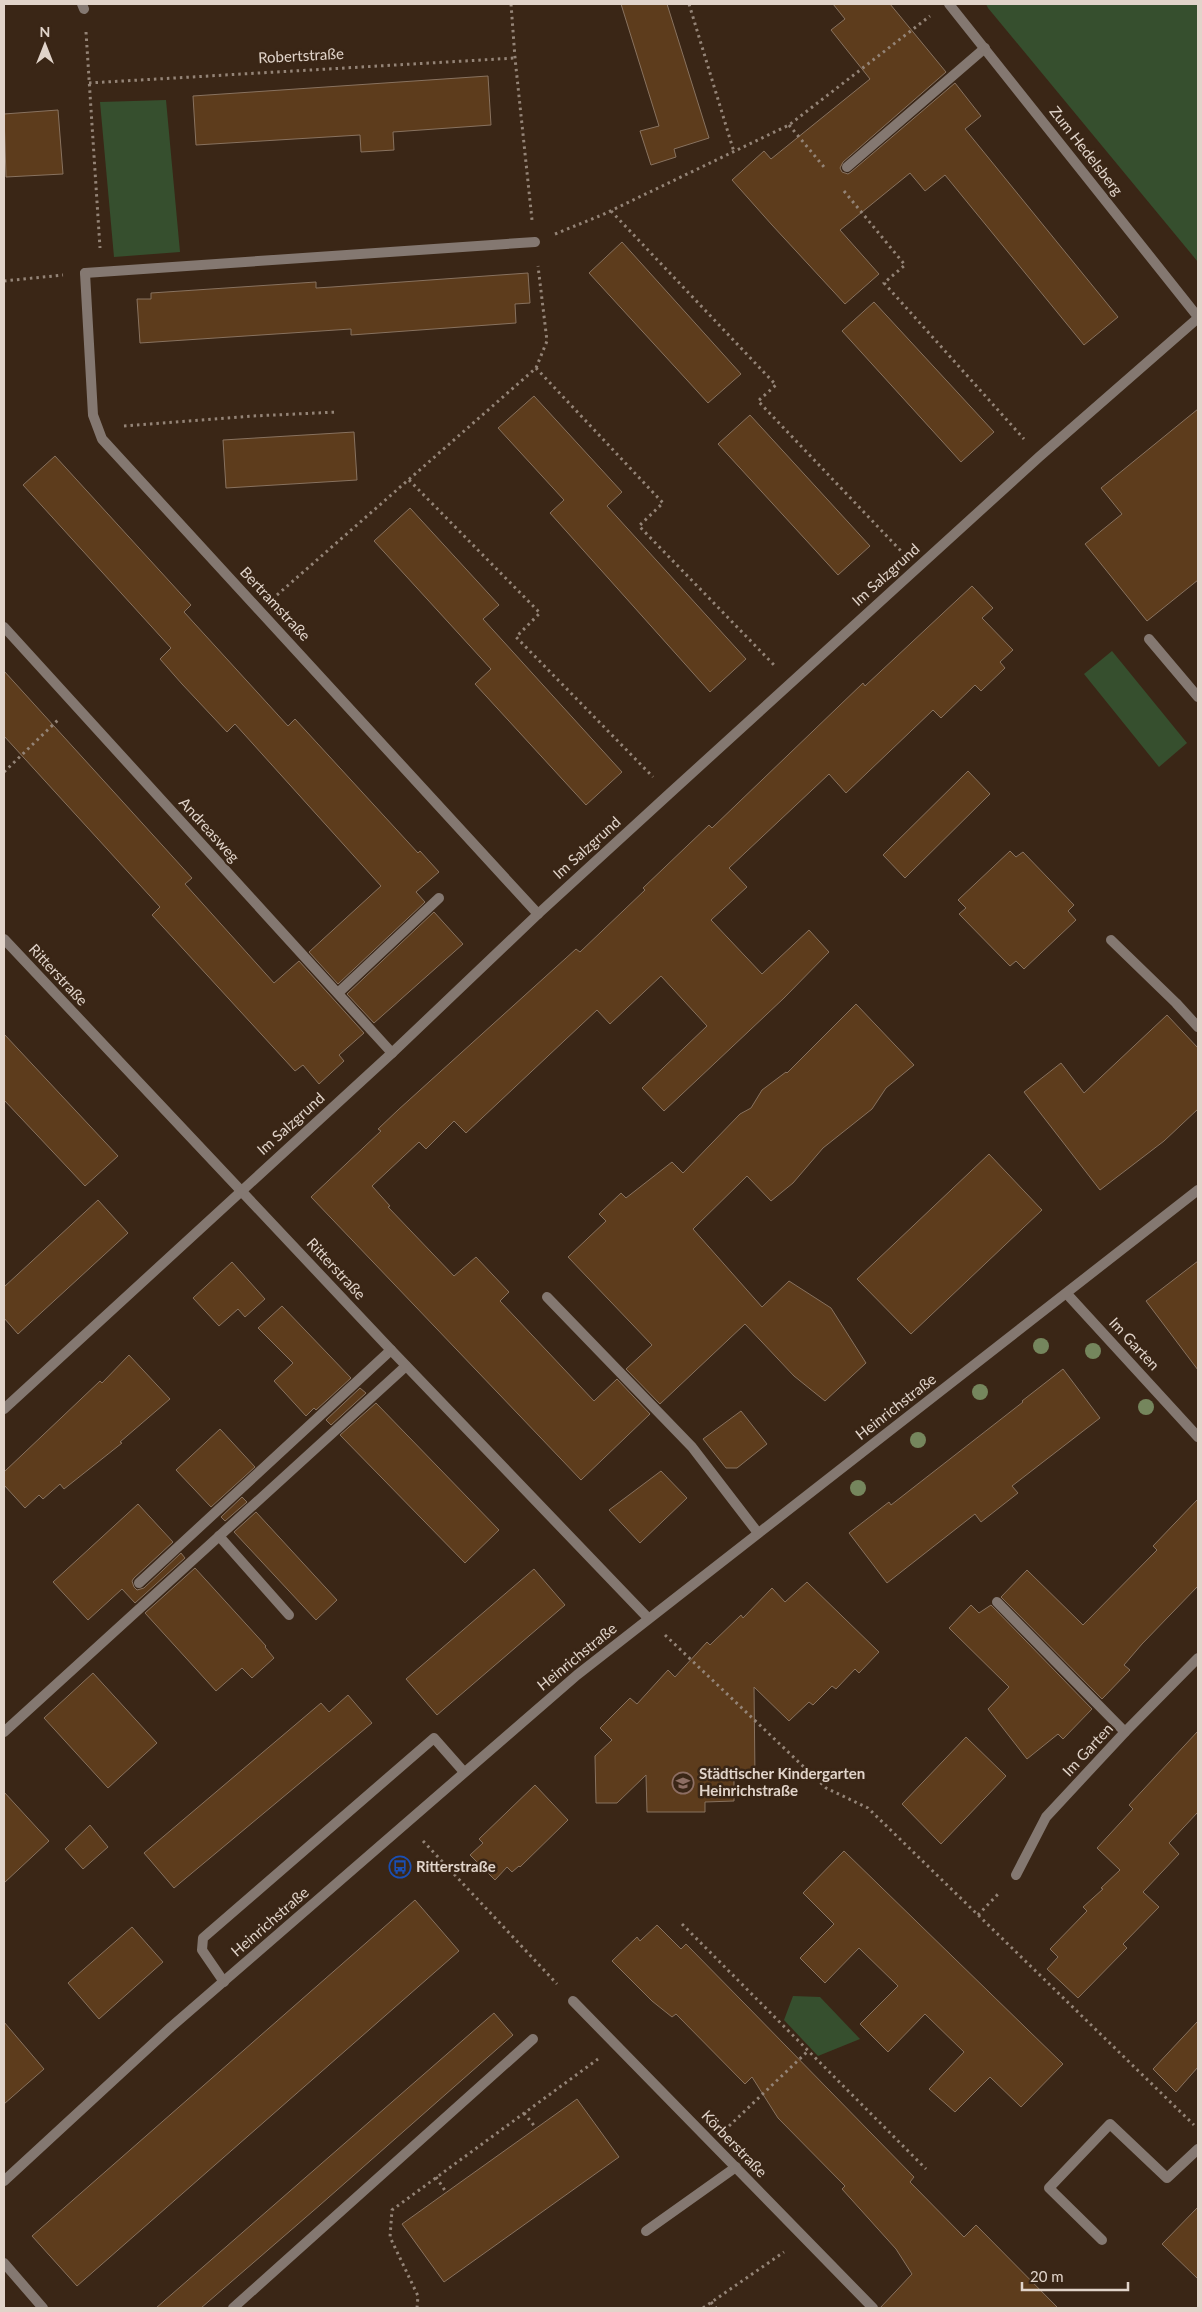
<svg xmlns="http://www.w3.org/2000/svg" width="1202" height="2312" viewBox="0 0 1202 2312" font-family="Lato,sans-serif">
<rect width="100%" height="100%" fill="#3a2616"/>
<!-- green -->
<g fill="#364f2e">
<path d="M986 4H1198V262L988 8Z"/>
<path d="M166 100 180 252 114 257 100 102Z"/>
<path d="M1112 651 1187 743 1159 767 1084 674Z"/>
<path d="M793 1996 820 1997 860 2039 818 2056 784 2020Z"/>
</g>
<!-- building -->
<g fill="#5d3c1c" stroke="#88725f">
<path d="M621 4H667L709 138 674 149 676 157 651 165 640 131 659 126Z"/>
<path d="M833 4H890L946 72 843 162 840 168 842 172 848 174 851 172 955 83 981 116 965 129 1118 317 1084 345 945 175 925 191 910 173 840 230 879 274 845 304 772 225 732 180 764 151 771 159 870 79 831 30 845 19Z"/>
<path d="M488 76 491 125 393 132 394 150 361 152 360 135 196 145 193 96Z"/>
<path d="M58 110 63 174 6 177 4 114Z"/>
<path d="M622 242 741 374 708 403 589 273Z"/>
<path d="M528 273 530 303 515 304 516 323 351 335V329L140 343 137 299H151V293L316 282V288L332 287Z"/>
<path d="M874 302 994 432 961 462 842 331Z"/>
<path d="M534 396 622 492 607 506 746 659 710 692 550 513 564 500 498 428Z"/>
<path d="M1198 409V580L1147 621 1085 544 1122 514 1101 488Z"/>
<path d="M750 415 870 546 838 575 718 444Z"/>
<path d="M354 432 357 480 226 488 223 440Z"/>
<path d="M55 456 191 605 184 612 288 726 295 719 418 853 420 851 439 872 416 892 425 902 338 984 309 952 381 886 235 724 227 732 182 684 160 659 171 648 23 485Z"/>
<path d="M410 508 499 605 483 619 622 772 586 805 475 684 491 669 374 541Z"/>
<path d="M972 586 993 608 982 618 1013 650 1000 662 1005 668 981 691 975 685 941 718 933 710 846 793 829 774 729 868 747 887 711 920 762 974 809 930 829 952 784 998 664 1111 642 1088 707 1026 661 976 610 1024 597 1010 466 1133 454 1121 426 1149 419 1142 372 1186 390 1206 388 1207 454 1276 476 1257 509 1292 500 1301 594 1401 617 1379 650 1414 581 1480 311 1197 381 1131 378 1129 398 1110 576 949 580 952 645 890 643 888 709 825 712 828 863 683 865 686Z"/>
<path d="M4 671 192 878 185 884 274 983 299 961 364 1033 339 1055 344 1061 319 1084 303 1065 295 1071 152 915 160 907 4 736Z"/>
<path d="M968 771 990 794 905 878 883 855Z"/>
<path d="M1010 851 1016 857 1023 852 1074 905 1068 911 1076 920 1024 969 1016 961 1010 966 959 914 966 908 958 900Z"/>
<path d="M434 912 463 944 374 1023 347 994Z"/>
<path d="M856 1004 914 1065 886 1088 872 1109 823 1148 793 1183 771 1201 747 1176 693 1229 762 1307 789 1281 831 1308 866 1363 825 1401 794 1376 745 1324 660 1404 626 1369 652 1345 568 1257 606 1221 599 1214 621 1193 626 1198 672 1162 683 1173 740 1114 751 1108 762 1090 786 1072 787 1073Z"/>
<path d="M1167 1015 1198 1048V1109L1164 1141 1100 1190 1024 1092 1061 1063 1084 1093Z"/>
<path d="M4 1034 118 1156 85 1186 4 1100Z"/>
<path d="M989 1154 1042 1210 911 1334 857 1279Z"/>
<path d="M98 1200 128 1233 18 1334 4 1318V1287Z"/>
<path d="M1198 1261V1370L1146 1301Z"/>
<path d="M232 1262 265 1299 245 1317 238 1309 219 1326 193 1298Z"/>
<path d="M282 1306 351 1378 316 1410 314 1408 306 1416 274 1381 293 1363 258 1328Z"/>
<path d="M129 1355 170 1399 120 1442 122 1443 64 1489 60 1484 43 1499 39 1495 25 1508 4 1485V1472L100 1381 102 1383Z"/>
<path d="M1063 1369 1100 1418 1012 1486 1018 1493 981 1522 975 1514 887 1583 849 1533 889 1502 891 1505 1023 1402 1022 1401Z"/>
<path d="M360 1388 366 1393 331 1425 326 1420Z"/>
<path d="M376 1403 499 1530 465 1563 340 1435Z"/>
<path d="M741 1411 767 1444 737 1468H726L703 1439Z"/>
<path d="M220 1429 255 1467 211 1507 176 1470Z"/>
<path d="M661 1471 687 1498 640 1543 609 1510Z"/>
<path d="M242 1497 247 1502 225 1521 221 1517Z"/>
<path d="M1198 1499V1586L1142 1644 1124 1665 1130 1670 1102 1699 1001 1597 1027 1570 1083 1625 1157 1550 1153 1546Z"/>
<path d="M138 1504 173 1542 134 1578 132 1581 134 1587 137 1590 144 1588 181 1553 185 1558 135 1603 122 1589 88 1620 53 1582Z"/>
<path d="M256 1512 337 1600 316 1620 234 1532Z"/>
<path d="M195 1568 266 1646 265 1647 274 1658 252 1678 242 1668 216 1691 145 1613Z"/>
<path d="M534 1569 565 1605 437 1715 406 1679Z"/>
<path d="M807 1582 879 1652 859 1673 855 1669 836 1689 832 1686 813 1705 809 1702 789 1721 754 1687 755 1778 734 1779V1801L705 1802V1812H647L646 1775 617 1803H596L595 1756 612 1740 600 1728 630 1698 637 1704 668 1670 675 1677 707 1642 710 1645 741 1615 743 1618 772 1588 785 1602Z"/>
<path d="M971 1605 979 1613 991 1605 1092 1709 1063 1739 1058 1734 1027 1759 988 1709 1009 1687 949 1628Z"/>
<path d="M93 1673 157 1743 108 1788 44 1718Z"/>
<path d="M348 1695 372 1723 174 1888 144 1853 321 1703 329 1712Z"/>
<path d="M1198 1731V1812L1169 1843 1179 1854 1143 1892 1159 1907 1123 1944 1127 1948 1078 1998 1047 1969 1058 1957 1050 1949 1087 1911 1083 1907 1103 1889 1101 1888 1120 1870 1097 1848 1133 1809 1129 1805Z"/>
<path d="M966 1737 1006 1776 941 1844 902 1804Z"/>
<path d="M535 1785 568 1820 520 1867 519 1866 512 1872 507 1867 495 1880 470 1855 483 1843 479 1839Z"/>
<path d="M4 1792 49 1841 4 1883Z"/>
<path d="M90 1825 108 1847 83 1869 65 1849Z"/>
<path d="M844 1851 1063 2064 1021 2107 990 2077 955 2112 929 2089 964 2052 925 2014 888 2052 860 2024 898 1986 859 1948 825 1983 800 1958 834 1924 803 1893Z"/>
<path d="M415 1900 459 1951 77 2286 32 2236Z"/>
<path d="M657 1925 681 1949 686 1944 743 2002 914 2177 910 2182 964 2237 976 2225 1058 2308H880L912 2274 896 2249 842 2189 845 2186 778 2118 752 2077 745 2084 676 2014 672 2017 652 2001 612 1961 637 1937 640 1941Z"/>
<path d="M132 1927 163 1962 99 2019 68 1983Z"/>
<path d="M494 2013 513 2035 320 2205 201 2308H156Z"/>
<path d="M1198 2021V2067L1176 2092 1153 2069Z"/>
<path d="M4 2022 44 2069 4 2104Z"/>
<path d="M577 2099 619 2157 444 2282 402 2224Z"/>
<path d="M1198 2207V2279L1162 2244Z"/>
</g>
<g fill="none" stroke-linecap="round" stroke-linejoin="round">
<!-- path -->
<g stroke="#948477" stroke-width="3" stroke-dasharray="2.5 4" stroke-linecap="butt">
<path d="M511 4 515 58 532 220"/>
<path d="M689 4 734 152"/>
<path d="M86 32 100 248"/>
<path d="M89 83 515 58"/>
<path d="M789 125 824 167"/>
<path d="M844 191 905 265 884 283 1024 439"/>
<path d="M611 211 776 385 758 401 901 551"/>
<path d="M555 234 602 215 789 125 930 16"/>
<path d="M4 281 63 275"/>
<path d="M536 368 663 503 639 526 775 666"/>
<path d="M124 426 253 416 338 412"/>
<path d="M409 480 540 613 516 637 653 777"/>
<path d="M277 595 536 368 547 341 538 266"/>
<path d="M4 772 58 720"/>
<path d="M665 1635 826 1788 868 1808 1194 2125"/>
<path d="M423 1841 557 1984"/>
<path d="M978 1915 1000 1892"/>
<path d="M682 1924 926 2169"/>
<path d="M524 2113 536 2128"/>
<path d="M729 2126 808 2051"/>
<path d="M436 2177 446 2192"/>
<path d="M711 2302 716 2308"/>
<path d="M417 2308 418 2296 390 2237 392 2210 598 2059"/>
<path d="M703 2308 784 2252"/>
</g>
<!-- service -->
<g stroke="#847871" stroke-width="10">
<path d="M847 167 985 48"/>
<path d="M85 273 535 242"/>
<path d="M4 627 392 1053"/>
<path d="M1149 639 1198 697"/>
<path d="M1111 940 1176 1003 1198 1027"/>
<path d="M338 993 439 898"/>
<path d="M547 1297 692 1447 758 1533"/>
<path d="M219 1536 289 1615"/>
<path d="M139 1583 391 1350"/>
<path d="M997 1602 1125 1732"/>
<path d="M4 1732 406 1366"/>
<path d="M224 1982 202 1950 203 1938 434 1738 464 1772"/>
<path d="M646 2231 736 2167"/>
<path d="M1102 2240 1049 2188 1110 2124 1167 2178 1198 2149"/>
<path d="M233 2308 533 2039"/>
</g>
<!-- minor -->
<g stroke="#847871" stroke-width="10">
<path d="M82 4 84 9"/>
<path d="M949 4 1198 317"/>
<path d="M85 273 93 415 102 439 538 914"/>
<path d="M4 939 391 1350 648 1618"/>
<path d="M1067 1294 1198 1437"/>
<path d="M4 1409 392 1053 538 914 669 794 1039 457 1198 318"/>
<path d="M1016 1875 1046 1817 1125 1732 1198 1658"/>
<path d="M573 2001 873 2308"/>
<path d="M4 2181 171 2027 577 1675 1198 1190"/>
<path d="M4 2263 43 2308"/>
</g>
</g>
<!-- trees -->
<g fill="#75865d">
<circle cx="1041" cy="1346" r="8"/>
<circle cx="1093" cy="1351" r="8"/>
<circle cx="980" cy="1392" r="8"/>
<circle cx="1146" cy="1407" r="8"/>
<circle cx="918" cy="1440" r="8"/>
<circle cx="858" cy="1488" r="8"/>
</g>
<!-- icons -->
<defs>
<g id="school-ring" transform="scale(1.125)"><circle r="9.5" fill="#3a2616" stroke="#8d6e63" stroke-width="1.5"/><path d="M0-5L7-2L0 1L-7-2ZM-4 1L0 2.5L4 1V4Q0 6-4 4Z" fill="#8d6e63"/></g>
<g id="bus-ring" transform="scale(1.125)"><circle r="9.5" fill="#3a2616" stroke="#1a4fb4" stroke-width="1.5"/><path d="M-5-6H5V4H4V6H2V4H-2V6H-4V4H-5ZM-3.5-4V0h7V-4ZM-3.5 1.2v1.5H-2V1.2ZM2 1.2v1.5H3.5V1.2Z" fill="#1a4fb4"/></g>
</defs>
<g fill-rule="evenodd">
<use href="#school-ring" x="683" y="1783"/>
<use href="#bus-ring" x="400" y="1867"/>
</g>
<g text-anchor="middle" stroke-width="5" stroke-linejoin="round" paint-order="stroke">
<!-- street labels -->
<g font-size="15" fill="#e1d4ca" stroke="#3a2616">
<text transform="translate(301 56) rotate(-3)" y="5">Robertstraße</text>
<text transform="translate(1086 151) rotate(52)" y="5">Zum Hedelsberg</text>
<text transform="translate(886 575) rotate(-42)" y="5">Im Salzgrund</text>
<text transform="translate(275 604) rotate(47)" y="5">Bertramstraße</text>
<text transform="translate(209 830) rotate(48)" y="5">Andreasweg</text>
<text transform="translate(587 848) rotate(-42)" y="5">Im Salzgrund</text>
<text transform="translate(58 975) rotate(47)" y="5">Ritterstraße</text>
<text transform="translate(291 1124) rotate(-42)" y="5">Im Salzgrund</text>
<text transform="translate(336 1269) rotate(47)" y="5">Ritterstraße</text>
<text transform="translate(1134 1344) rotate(47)" y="5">Im Garten</text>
<text transform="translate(896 1407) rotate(-38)" y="5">Heinrichstraße</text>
<text transform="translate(577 1657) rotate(-39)" y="5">Heinrichstraße</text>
<text transform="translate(1088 1750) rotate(-47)" y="5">Im Garten</text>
<text transform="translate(270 1922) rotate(-41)" y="5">Heinrichstraße</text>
<text transform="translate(734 2144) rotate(46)" y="5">Körberstraße</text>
</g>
<!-- poi labels -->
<g font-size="15" font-weight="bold" fill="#e1d4ca" stroke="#3a2616" text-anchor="start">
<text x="699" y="1779">Städtischer Kindergarten<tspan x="699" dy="17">Heinrichstraße</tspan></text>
<text x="416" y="1872">Ritterstraße</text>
</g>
</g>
<!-- border -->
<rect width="1202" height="2312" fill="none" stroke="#e1d4ca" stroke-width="10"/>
<!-- north arrow -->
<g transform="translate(45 45)" stroke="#3a2616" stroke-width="4" paint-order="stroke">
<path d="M0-4L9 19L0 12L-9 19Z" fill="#e1d4ca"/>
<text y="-8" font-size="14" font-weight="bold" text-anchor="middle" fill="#e1d4ca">N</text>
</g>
<!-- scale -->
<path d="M1022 2282v8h106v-8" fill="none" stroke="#e1d4ca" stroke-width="2.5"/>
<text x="1030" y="2282" font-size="15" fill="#e1d4ca" stroke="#3a2616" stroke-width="4" paint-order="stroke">20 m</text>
</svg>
